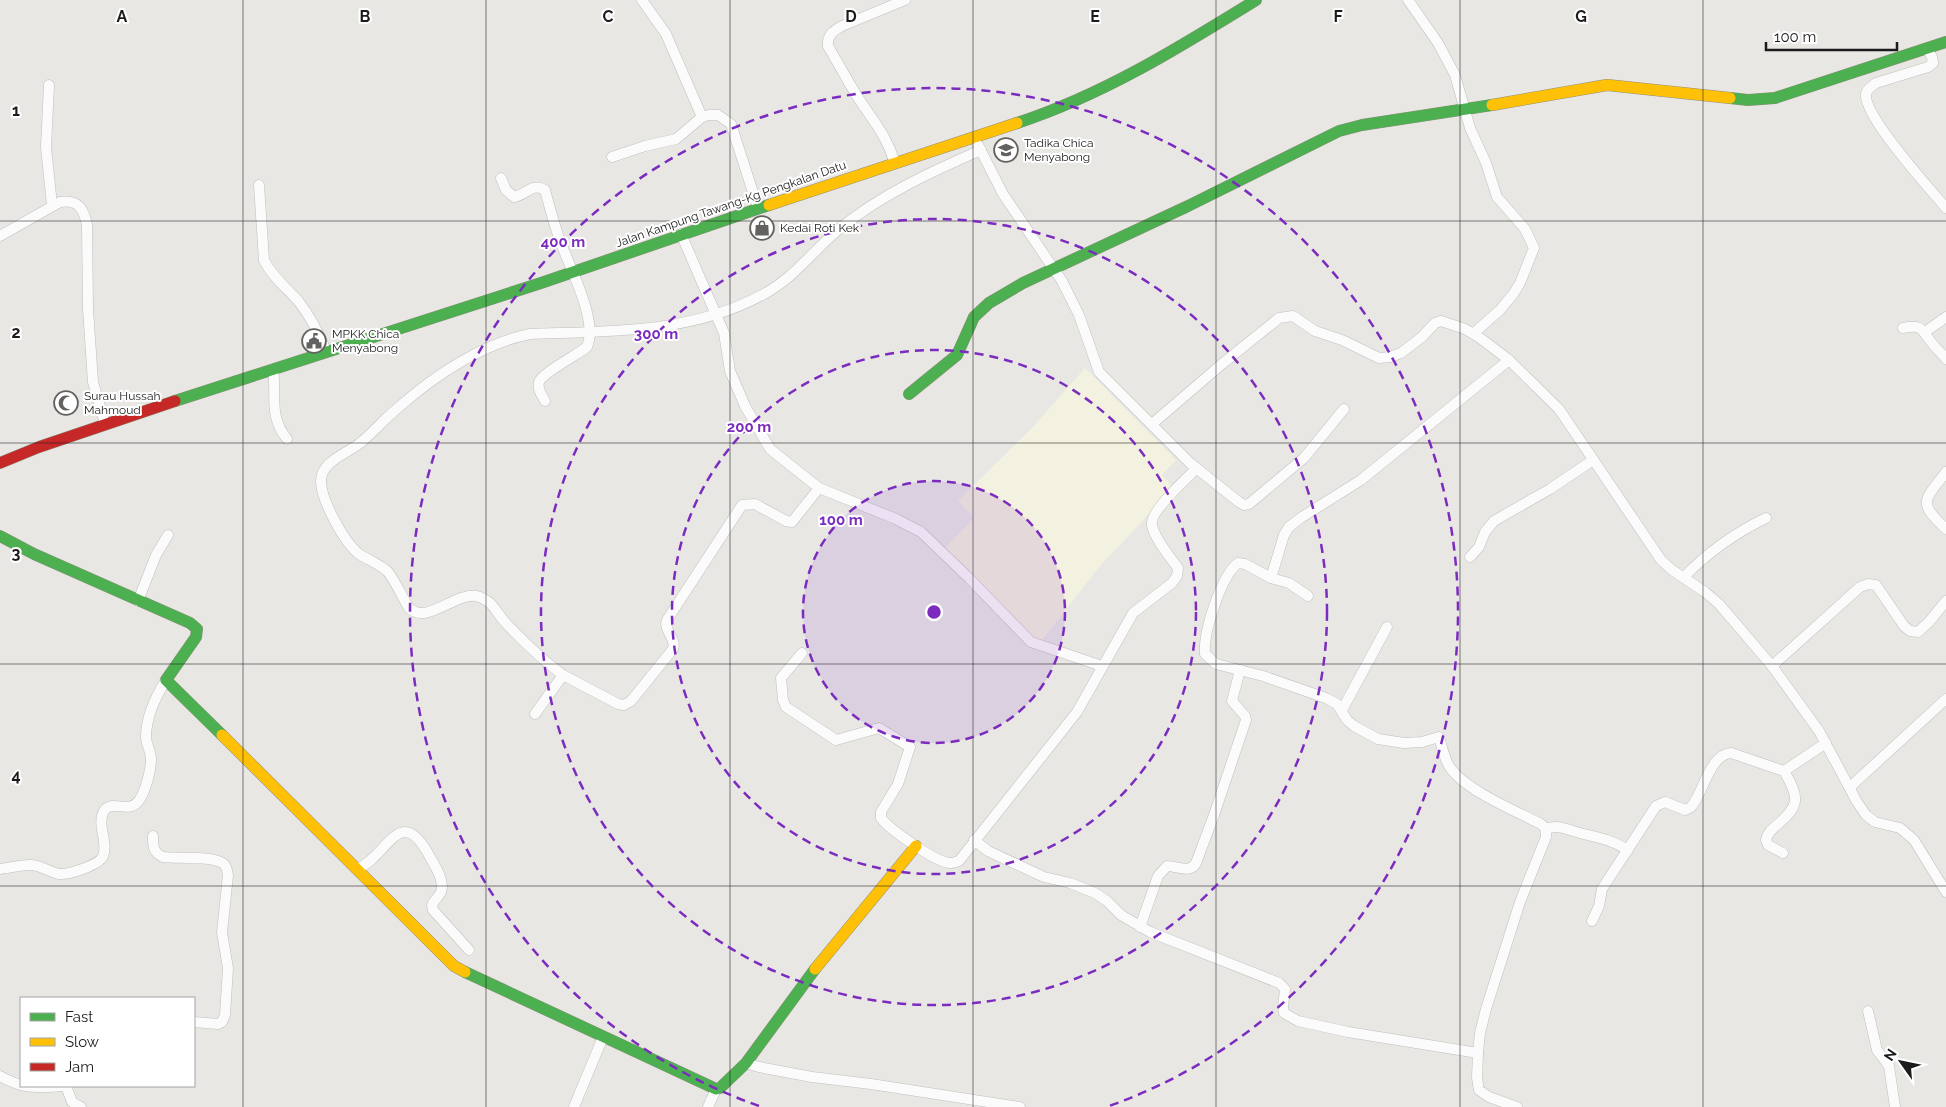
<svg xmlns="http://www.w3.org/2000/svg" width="1946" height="1107" viewBox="0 0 1946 1107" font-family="Raleway,sans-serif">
<rect width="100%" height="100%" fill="#e9e7e4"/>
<!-- education -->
<path fill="#f3f1df" d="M1085 368 1176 460 1162 475 1174 488 1100 566 1039 644 944 549 974 518 958 501 1032 428Z"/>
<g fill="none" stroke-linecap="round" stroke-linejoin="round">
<!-- street casing -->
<g stroke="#c0bfbe" stroke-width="11">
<g id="street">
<path d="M642 0 666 34 702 117"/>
<path d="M1408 0 1438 43 1455 75 1470 128 1486 163 1497 197 1525 229 1534 248 1520 283 1514 293 1500 310 1474 333"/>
<path d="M1927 49 1932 57 1933 63 1928 67 1876 83C1872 86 1867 89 1866 94 1863 116 1931 190 1946 208"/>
<path d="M49 85 46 147 52 205"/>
<path d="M978 145 1003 194 1062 281 1079 315 1099 372 1190 463 1239 502 1244 505 1249 504 1304 458 1344 409"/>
<path d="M612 157 645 146 676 139 702 117 709 115H718L731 124 758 208"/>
<path d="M895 163C886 134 873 121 857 96 847 80 838 63 828 46 827 35 833 31 842 26L905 0"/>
<path d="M501 178 506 190 514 197C526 195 533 182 545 190 549 205 553 220 558 235 567 263 599 319 587 347 577 355 542 373 539 382 537 389 542 396 545 401"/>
<path d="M259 185 264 260C272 277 287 288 299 302 311 317 319 334 326 351"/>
<path d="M681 234 724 333 730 371 745 406 770 449 819 488 896 519 921 532 969 578 1031 642 1102 666"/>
<path d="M0 236 60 202C79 199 84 210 87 225L88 309 93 382 105 424"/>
<path d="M1903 328C1923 324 1921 330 1932 343 1936 349 1942 353 1946 359"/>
<path d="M1925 332 1946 317"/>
<path d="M273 369C277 396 268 415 287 439"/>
<path d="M1152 424 1222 364 1279 318 1293 316 1315 331 1342 340 1379 358 1390 357 1401 353 1422 337 1435 323 1441 321 1465 329 1480 338 1509 360 1559 409 1661 560 1672 570 1705 592 1719 604 1772 666 1819 731 1857 802 1866 815 1875 822 1900 828 1914 840 1946 892"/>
<path d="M1946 472C1924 501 1917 502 1946 529"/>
<path d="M1470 557 1479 547 1485 532 1494 521 1550 489 1593 460"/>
<path d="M1684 577C1708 552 1735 533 1766 518"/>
<path d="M1271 578 1284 535 1289 527 1302 517 1361 480 1509 360"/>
<path d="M1308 596 1289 583 1271 578 1245 564 1238 563C1221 576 1203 633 1205 654L1216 664 1263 676 1326 698 1337 704 1347 720 1354 726 1378 739 1404 743 1422 742 1439 737C1442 747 1444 757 1449 766 1464 790 1516 811 1541 824L1546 829V837L1520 902 1486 1009 1480 1033 1478 1053 1477 1078 1479 1090 1489 1097 1517 1107"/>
<path d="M138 601 156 555 168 535"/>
<path d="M802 653 781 678 783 700 786 707 836 740 879 728 910 747 898 784 881 812V818C889 829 938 864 951 863 953 863 956 862 959 861L1077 712 1133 613 1172 583 1177 576 1178 568C1170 557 1154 538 1152 525 1149 512 1186 479 1196 469"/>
<path d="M1772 666 1860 587 1868 584 1876 585 1904 626 1910 631 1918 632 1929 622 1946 601"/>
<path d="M563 675C541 659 522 640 504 621 499 615 495 608 490 603 486 600 481 597 476 596 454 593 427 625 409 608 402 597 396 582 388 572 380 564 368 560 359 554 344 542 321 500 321 481 321 461 347 454 360 443 374 432 385 418 399 407 434 376 483 343 530 334 609 331 690 334 762 295 792 280 814 250 839 229 882 194 931 172 981 150"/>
<path d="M1342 710 1387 627"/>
<path d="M535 714 563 675 618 704 624 705 631 701 673 649C677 638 663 631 667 620L742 505 755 504 786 521 792 522 819 488"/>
<path d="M1850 787 1946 699"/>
<path d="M1546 829C1558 824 1568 830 1580 833 1600 838 1609 839 1628 850"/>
<path d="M153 836C153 847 153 852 163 857 177 859 213 855 224 864 227 867 227 871 228 875L222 933 228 968 225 1015 222 1022 218 1024 194 1022"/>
<path d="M974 840 988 851 1044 877 1070 883 1095 893 1107 901 1121 915 1150 932 1279 983 1285 989 1283 1007 1284 1013 1298 1021 1348 1032 1478 1053"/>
<path d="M1783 853 1768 845 1766 840C1767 833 1772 829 1777 825 1801 805 1799 797 1784 771"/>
<path d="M0 869C10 868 20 865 30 865 41 865 49 872 59 874 68 875 100 865 103 856 109 843 96 824 104 811 112 798 130 816 140 799 146 789 151 770 151 759 151 751 146 744 146 737 146 717 156 696 166 680"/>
<path d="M357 869C389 856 400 799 431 859 436 867 445 882 441 892 439 897 434 900 432 905L433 910 469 950"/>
<path d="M1592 921 1599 906 1602 889 1656 806 1665 802 1685 810 1691 807C1704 792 1709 755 1731 753L1784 771 1826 743"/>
<path d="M1140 927 1158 876 1167 866C1177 866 1190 874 1196 863L1214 815 1246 720 1245 716 1232 701 1240 670"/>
<path d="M1868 1011 1877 1050 1889 1066 1895 1107"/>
<path d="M746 1063 759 1067 812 1077 871 1084 1020 1107"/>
<path d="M0 1076C27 1091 37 1087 66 1086"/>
<path d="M66 1086 72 1102 81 1107"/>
<path d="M574 1107 603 1037"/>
<path d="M708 1107 716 1089"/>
</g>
</g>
<!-- fast casing -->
<g stroke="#90907e" stroke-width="12">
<g id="fast">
<path d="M1730 98 1748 100 1775 98 1946 42"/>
<path d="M1017 123C1103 95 1180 47 1256 0"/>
<path d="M909 394 957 355 974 317 989 303 1023 283 1188 206 1339 131 1362 125 1492 105"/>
<path d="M175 401 541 283 769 205"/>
<path d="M0 536 34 554 190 623 197 629 196 637 166 680 222 735"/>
<path d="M465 972 716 1089 720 1088 746 1063 815 969"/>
</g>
</g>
<!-- slow casing -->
<g stroke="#90907e" stroke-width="12">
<g id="slow">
<path d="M1492 105 1607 85 1730 98"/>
<path d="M769 205 1017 123"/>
<path d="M222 735 454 966 465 972"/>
<path d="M815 969 916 846"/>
</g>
</g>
<!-- jam casing -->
<g stroke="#90907e" stroke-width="12">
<path id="jam" d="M0 463 39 447 175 401"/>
</g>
<!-- street -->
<use href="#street" stroke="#fcfbfb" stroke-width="10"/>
<!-- fast -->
<use href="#fast" stroke="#4caf50" stroke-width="11"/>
<!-- slow -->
<use href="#slow" stroke="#ffc107" stroke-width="11"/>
<!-- jam -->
<use href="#jam" stroke="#c62828" stroke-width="11"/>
</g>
<!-- grid -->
<path fill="none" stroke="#1b1b1b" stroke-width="1" stroke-opacity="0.55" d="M243 0V1107M486 0V1107M730 0V1107M973 0V1107M1216 0V1107M1460 0V1107M1703 0V1107M0 221H1946M0 443H1946M0 664H1946M0 886H1946"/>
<!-- distance rings -->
<circle cx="934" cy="612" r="131" fill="#7b2cbf" fill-opacity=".12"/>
<g fill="none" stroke="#7b2cbf" stroke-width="2.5" stroke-dasharray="9 6">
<circle cx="934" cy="612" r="131"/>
<circle cx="934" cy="612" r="262"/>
<circle cx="934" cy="612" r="393"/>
<path d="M759 1106A524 524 0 1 1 1109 1106"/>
</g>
<!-- icons -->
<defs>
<g id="school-ring" transform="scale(1.25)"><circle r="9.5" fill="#fff" stroke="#636261" stroke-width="1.5"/><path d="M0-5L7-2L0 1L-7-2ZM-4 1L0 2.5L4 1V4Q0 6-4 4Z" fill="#636261"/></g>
<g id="shop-ring" transform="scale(1.25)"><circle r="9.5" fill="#fff" stroke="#636261" stroke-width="1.5"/><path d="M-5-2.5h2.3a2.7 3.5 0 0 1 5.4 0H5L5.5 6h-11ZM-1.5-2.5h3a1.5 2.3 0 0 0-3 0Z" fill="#636261"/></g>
<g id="civic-ring" transform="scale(1.25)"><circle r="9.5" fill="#fff" stroke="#636261" stroke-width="1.5"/><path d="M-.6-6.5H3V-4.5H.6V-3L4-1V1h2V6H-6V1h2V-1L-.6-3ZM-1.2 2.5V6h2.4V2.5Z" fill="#636261"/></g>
<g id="mosque-ring" transform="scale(1.25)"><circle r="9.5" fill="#fff" stroke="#636261" stroke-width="1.5"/><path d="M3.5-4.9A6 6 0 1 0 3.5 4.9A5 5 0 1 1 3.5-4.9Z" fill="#636261"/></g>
</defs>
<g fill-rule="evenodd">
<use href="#school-ring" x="1006" y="150"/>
<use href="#shop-ring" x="762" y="228"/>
<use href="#civic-ring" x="314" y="341"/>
<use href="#mosque-ring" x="66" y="403"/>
</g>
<g text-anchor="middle" stroke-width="4" stroke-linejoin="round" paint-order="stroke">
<!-- poi labels -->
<g font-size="12" fill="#1b1b1b" stroke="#fff" text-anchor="start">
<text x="1024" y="147">Tadika Chica<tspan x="1024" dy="14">Menyabong</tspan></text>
<text x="780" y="232">Kedai Roti Kek</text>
<text x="332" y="338">MPKK Chica<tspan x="332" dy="14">Menyabong</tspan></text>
<text x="84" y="400">Surau Hussah<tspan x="84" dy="14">Mahmoud</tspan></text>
</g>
<!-- street labels -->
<g font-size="12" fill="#1b1b1b" stroke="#fff">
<text transform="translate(731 204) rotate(-19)" y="4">Jalan Kampung Tawang-Kg Pengkalan Datu</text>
</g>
</g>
<g font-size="16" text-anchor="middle" font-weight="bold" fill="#1b1b1b" stroke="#fff" stroke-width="4" stroke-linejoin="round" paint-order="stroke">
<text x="122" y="22">A</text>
<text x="365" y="22">B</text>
<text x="608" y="22">C</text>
<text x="851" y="22">D</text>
<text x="1095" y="22">E</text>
<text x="1338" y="22">F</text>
<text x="1581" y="22">G</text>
<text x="16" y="116">1</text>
<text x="16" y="338">2</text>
<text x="16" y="559">3</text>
<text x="16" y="781">4</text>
</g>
<circle cx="934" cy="612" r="8" fill="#7b2cbf" stroke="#fff" stroke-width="2.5"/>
<g font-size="15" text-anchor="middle" font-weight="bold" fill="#7b2cbf" stroke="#fff" stroke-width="4" stroke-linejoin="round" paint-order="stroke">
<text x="563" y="247">400 m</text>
<text x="656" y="339">300 m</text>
<text x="749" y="432">200 m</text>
<text x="841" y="525">100 m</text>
</g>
<!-- legend -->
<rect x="20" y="997" width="175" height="90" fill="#ffffff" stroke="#a4a4a4"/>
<rect x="30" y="1013" width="25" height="8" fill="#4caf50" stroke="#a4a4a4"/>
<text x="65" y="1022" font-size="15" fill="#1b1b1b">Fast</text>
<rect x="30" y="1038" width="25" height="8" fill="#ffc107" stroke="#a4a4a4"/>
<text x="65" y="1047" font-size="15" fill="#1b1b1b">Slow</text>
<rect x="30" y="1063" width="25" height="8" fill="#c62828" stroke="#a4a4a4"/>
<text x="65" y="1072" font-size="15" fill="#1b1b1b">Jam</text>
<!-- north arrow -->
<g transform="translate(1901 1062) rotate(303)" stroke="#ffffff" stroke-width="4" paint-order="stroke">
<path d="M0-4L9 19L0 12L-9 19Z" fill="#1b1b1b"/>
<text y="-8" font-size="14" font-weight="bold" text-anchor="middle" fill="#1b1b1b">N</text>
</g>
<!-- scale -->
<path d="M1766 42v8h131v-8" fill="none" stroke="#1b1b1b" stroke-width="2.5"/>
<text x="1774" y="42" font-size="15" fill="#1b1b1b" stroke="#ffffff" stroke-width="4" paint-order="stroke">100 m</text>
</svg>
